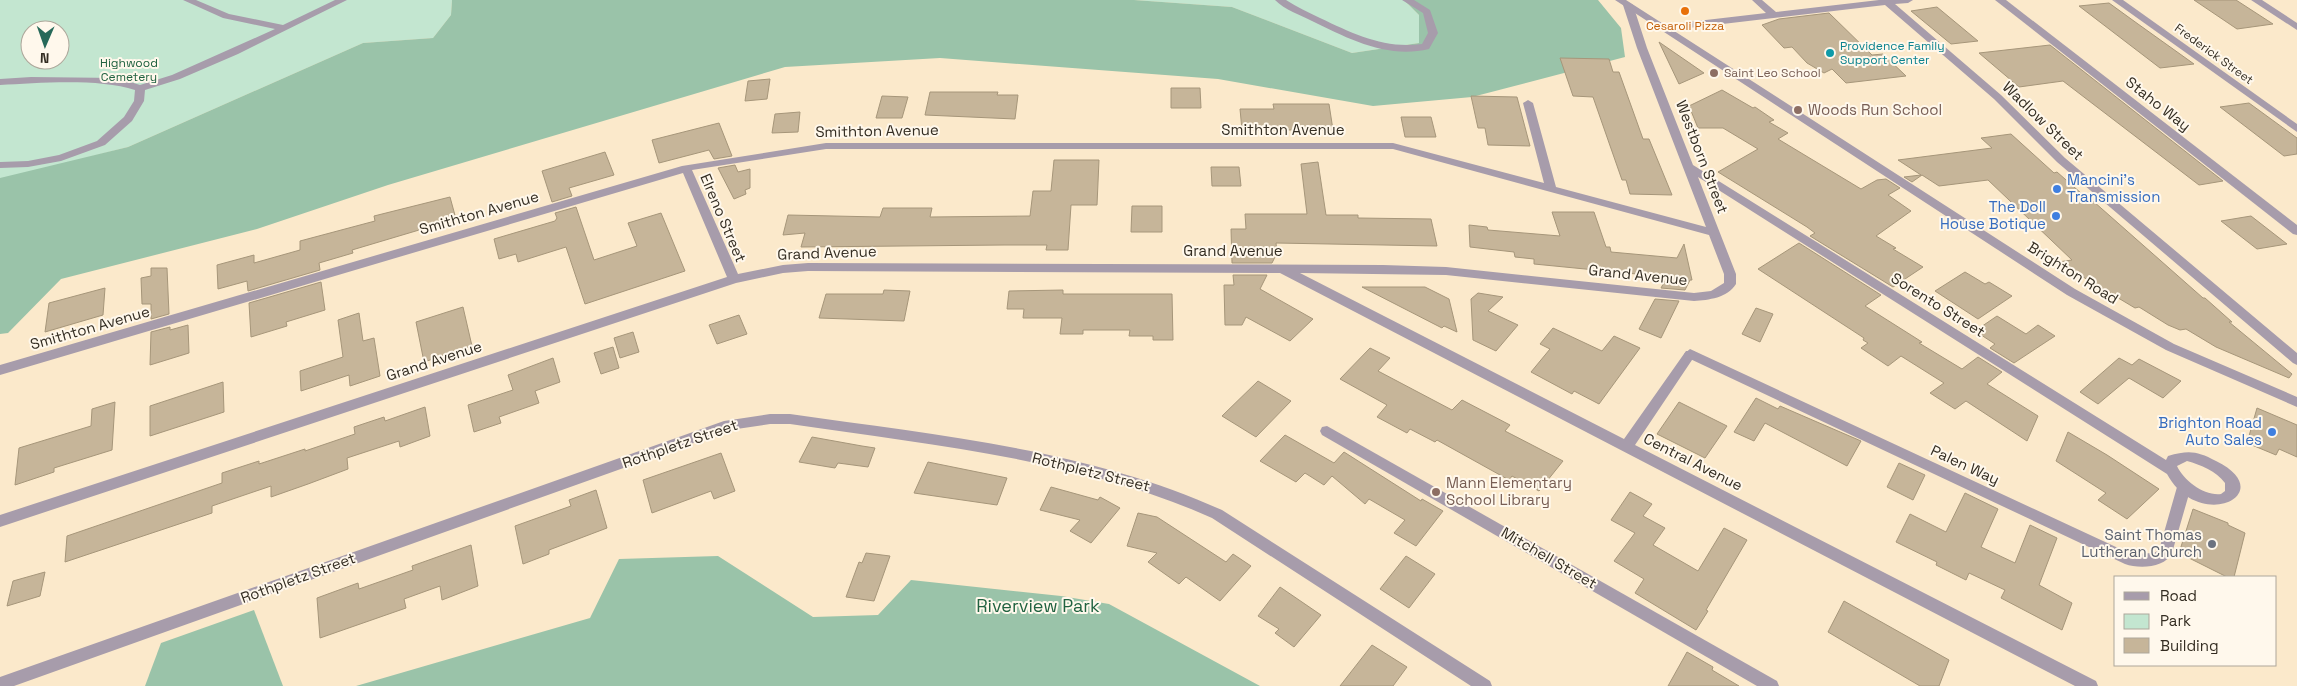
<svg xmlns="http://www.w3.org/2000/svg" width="2297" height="686" viewBox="0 0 2297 686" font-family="'Space Grotesk',sans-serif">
<rect width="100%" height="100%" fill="#fbe9cb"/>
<!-- green -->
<g fill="#c3e6d0" fill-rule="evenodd">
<path d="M0 0H452L451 15 433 38 363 43 128 147 3 179 0 178ZM30 30H60V60H30Z"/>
<path d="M1134 0H1404L1419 15V43L1352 53 1232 7Z"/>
</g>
<!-- forest -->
<g fill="#9ac3a9">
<path d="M452 0H1134L1232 7 1352 53 1419 43V15L1404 0H1598L1621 28 1625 57 1472 97 1373 106 1218 79 940 58 785 67 388 185 257 229 61 279 8 333 0 334V178L128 147 363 43 433 38 451 15Z"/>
<path d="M718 556 813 617 878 615 911 580 1061 596 1109 604 1260 686H356L590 618 619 559Z"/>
<path d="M254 610 283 686H145L161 643Z"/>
</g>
<!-- building -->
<g fill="#c6b599" stroke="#a6967a">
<path d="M2194 0H2236L2273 24 2237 29Z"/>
<path d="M2109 3 2138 24 2194 64 2160 68 2079 6Z"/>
<path d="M1937 7 1978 41 1951 44 1911 11Z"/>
<path d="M1829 13 1872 55 1883 54 1906 76 1846 83 1832 69 1824 73 1807 63 1792 47 1784 48 1762 25 1779 19Z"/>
<path d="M1659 42 1704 73 1679 84Z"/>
<path d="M2050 45 2223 181 2199 185 2063 81 2019 87 1979 53Z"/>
<path d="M1560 58 1609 59 1613 72H1619L1643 139H1649L1672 195 1630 194 1626 180H1622L1593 97 1573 96Z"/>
<path d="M770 79 767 99 745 101 748 81Z"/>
<path d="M1171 88H1200L1201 108H1171Z"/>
<path d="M1722 90 1753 108 1755 107 1774 120 1769 122 1788 133 1778 139 1861 189 1877 180 1886 179 1900 188 1888 195 1911 211 1876 236 1896 248 1893 249 1923 267 1893 287 1810 236 1815 233 1807 227 1718 172 1758 149 1723 128H1698L1689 106Z"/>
<path d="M930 92H998L997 95H1018L1015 119 925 115Z"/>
<path d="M882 96 908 97 902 118H876Z"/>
<path d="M1471 96 1517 97 1530 146 1488 145 1485 128H1478Z"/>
<path d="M2249 103 2297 138V154L2284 156 2220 107Z"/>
<path d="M1273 104H1329L1333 130H1242L1240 109H1274Z"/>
<path d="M800 112 798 132 772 133 775 114Z"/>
<path d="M1401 117H1431L1436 137H1405Z"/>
<path d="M719 123 732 156 714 159 709 150 659 163 652 140Z"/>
<path d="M2011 134 2054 173 2057 172 2090 201H2093L2203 298H2205L2232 322H2229L2292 374 2289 378 2216 347 2186 329 2180 330 2168 325 2139 307 2135 308 2058 262 2072 260 1988 180 1939 186 1922 175 1912 182 1904 177 1921 175 1898 160 1992 148 1981 138Z"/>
<path d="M605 152 614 175 569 188 572 196 552 202 542 171Z"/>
<path d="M1054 160H1099L1097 205H1071L1068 250H1046L1047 245H1004L801 247 805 233 783 235 788 215 880 217 883 208H932L930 217 1030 216 1033 191H1051Z"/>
<path d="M1318 162 1326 215H1358V218L1431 219 1437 246 1276 243 1277 253 1272 263H1232L1231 229H1246L1245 214H1307L1301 164Z"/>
<path d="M735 165 738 172 750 169V188L745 190 746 194 734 199 718 168Z"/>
<path d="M1211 167H1239L1241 186H1212Z"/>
<path d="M450 197 456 219 352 250 353 253 319 263 320 270 248 291 247 281 218 289 217 265 254 255V263L300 250V241L375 221 374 216Z"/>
<path d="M1132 206H1162V232H1131Z"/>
<path d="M576 207 594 260 637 246 628 223 661 213 685 271 585 304 566 247 518 262 516 254 499 259 494 239 555 221 557 218 555 213Z"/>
<path d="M1552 212H1594L1606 247H1610L1611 252 1677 258 1684 244 1692 280H1690L1685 290 1661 288 1667 277 1534 264V259L1515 257 1514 252 1470 247 1469 225 1487 227 1488 230 1560 236Z"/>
<path d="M2251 216 2287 244 2257 249 2221 221Z"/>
<path d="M1799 243 1881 295 1865 306 1922 342 1919 343 1962 369 1978 357 2002 372 1987 384 2038 416 2027 441 1966 401 1955 409 1930 393 1944 383 1901 356 1888 366 1861 348 1868 343 1863 340 1864 338 1758 269Z"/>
<path d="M151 268H167L169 314 151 319V304H142L141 278 151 276Z"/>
<path d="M1965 272 1985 284 1989 282 2012 296 1978 319 1935 291Z"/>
<path d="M1233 275H1267L1260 289 1313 319 1290 341 1246 317 1242 325H1225L1224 285H1234Z"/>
<path d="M321 282 325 310 286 322 287 326 251 337 249 303Z"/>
<path d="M1362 287H1425L1449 299 1457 332 1444 326 1442 328Z"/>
<path d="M105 288 103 315 45 332 49 303Z"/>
<path d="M884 290 910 291 904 321 819 318 826 294H883Z"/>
<path d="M1063 290V294H1172L1173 340H1153V336H1129L1130 330H1083V334H1060L1062 318H1023L1024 309H1007L1009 291Z"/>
<path d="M1478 293 1503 297 1488 311 1518 325 1496 351 1473 340 1471 299Z"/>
<path d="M1655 299 1679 301 1661 338 1639 329Z"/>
<path d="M463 307 472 346 424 362 416 322Z"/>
<path d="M1756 308 1773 314 1760 342 1742 334Z"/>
<path d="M359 313 363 341 374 338 380 376 350 386 349 375 301 391 300 371 343 357 338 320Z"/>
<path d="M739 315 747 334 717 344 709 325Z"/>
<path d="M1997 316 2026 334 2038 325 2055 336 2014 363 1990 348 1995 344 1975 331Z"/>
<path d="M188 325 189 353 150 365 151 332 170 327V330Z"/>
<path d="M1553 328 1602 351 1614 336 1640 348 1599 404 1574 391 1572 394 1531 372 1550 349 1540 344Z"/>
<path d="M633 332 639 352 620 358 614 338Z"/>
<path d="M613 347 619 368 601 374 594 353Z"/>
<path d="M1370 348 1390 358 1378 371 1452 410 1462 400 1510 425 1505 431 1563 461 1539 491 1512 476 1509 480 1437 440 1435 442 1410 429 1407 433 1377 417 1387 405 1340 379Z"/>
<path d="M553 358 560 382 535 391 539 403 499 417 501 423 474 432 468 405 513 390 508 375Z"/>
<path d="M2119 358 2132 365 2139 359 2181 381 2163 398 2129 378 2098 404 2080 392Z"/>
<path d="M1258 381 1291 401 1256 437 1222 416Z"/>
<path d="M223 382 224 412 150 436V406Z"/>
<path d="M1756 398 1778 409 1780 406 1861 441 1847 466 1765 423 1754 441 1734 432Z"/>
<path d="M115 402 112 450 54 468V472L15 485 19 448 91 426 92 409Z"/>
<path d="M1679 402 1727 426 1705 458 1657 434Z"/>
<path d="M425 407 430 436 400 447 399 441 347 458 348 469 308 484 271 497V486L212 506V513L65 562 67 536 222 483V473L259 461V464L305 449V451L355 434 354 427 384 417 385 421Z"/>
<path d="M2257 408 2297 425V457L2279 449 2276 455 2247 443Z"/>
<path d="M2068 432 2107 455 2159 489 2127 519 2098 500 2106 493 2056 461Z"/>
<path d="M1285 435 1334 463 1344 452 1421 501 1422 499 1443 511 1416 546 1394 533 1405 520 1369 499 1365 504 1332 476 1324 485 1305 473 1296 482 1260 461Z"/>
<path d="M812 437 862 446 875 448 868 467 838 463 835 468 799 462Z"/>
<path d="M721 453 735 491 714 499 711 491 652 513 643 480Z"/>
<path d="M928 462 1007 478 997 505 914 493Z"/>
<path d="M1899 463 1925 475 1913 500 1887 487Z"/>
<path d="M1051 487 1098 500 1100 497 1120 508 1091 543 1070 531 1080 520 1040 510Z"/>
<path d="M596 490 607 528 549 550V554L523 564 515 526 571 506 569 500Z"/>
<path d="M1630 492 1652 504 1643 516 1665 528 1653 545 1698 571 1724 528 1747 540 1706 610 1708 611 1696 630 1635 593 1644 579 1614 561 1635 533 1611 520Z"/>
<path d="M1965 493 1998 509 1981 547 2015 563 2030 525 2057 538 2039 585 2072 603 2062 630 2001 598 2005 590 1969 573 1966 580 1936 565 1937 562 1896 542 1910 514 1946 532Z"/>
<path d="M2193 509 2228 523V525L2245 533 2234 577H2227L2179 553Z"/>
<path d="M1138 513 1157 517 1226 562 1233 554 1251 566 1220 601 1186 577 1179 584 1148 562 1157 553 1127 546Z"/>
<path d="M471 545 478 586 442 600 440 586 404 599 406 608 320 638 317 598 358 583 359 589 413 570 412 566Z"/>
<path d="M866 553 890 556 874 601 846 597 859 562 862 563Z"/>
<path d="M1406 556 1435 574 1409 608 1380 589Z"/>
<path d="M45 572 40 596 7 606 13 581Z"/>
<path d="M1280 587 1321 615 1294 647 1275 633 1279 629 1258 616Z"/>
<path d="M1844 601 1949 660 1939 686H1920L1828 632Z"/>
<path d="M1372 645 1407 667 1393 686H1340Z"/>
<path d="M1687 652 1713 667 1712 670 1739 686H1668Z"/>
</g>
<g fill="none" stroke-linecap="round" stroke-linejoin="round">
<!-- service -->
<g fill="#a79cab" fill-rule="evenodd">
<path d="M183 0H196L229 14 283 25 335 0H347L238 54 180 79 145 90 144 101 132 121 105 145 61 161 28 167 0 168V162L28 161 59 155 97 141 124 117 134 101 135 90C99 78 38 83 0 85V79L31 77 118 78 140 85 172 75 275 29 223 18Z"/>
<path d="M1995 0H2006L2297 225V235L2293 234Z"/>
<path d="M1690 349 2131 554 2154 553 2159 550 2177 487 2179 483 2184 481 2189 483 2191 487 2172 553C2165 568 2139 569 2125 564L1686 357 1684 354Z"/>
</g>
<!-- minor -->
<g fill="#a79cab" fill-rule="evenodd">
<path d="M1275 0H1286C1297 7 1308 12 1320 18 1354 34 1384 49 1422 44L1428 33 1423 13 1402 0H1414L1430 10 1438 33 1429 49C1387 59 1349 39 1312 21 1300 15 1285 10 1275 0Z"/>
<path d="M1752 0H1762L1776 12 1879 0H1913L1908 3 1895 4 2001 95 2065 158 2297 353V365L2293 363 2057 162 1994 99 1885 5 1663 31 1658 28 1663 25 1766 13Z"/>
<path d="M2112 0H2123L2297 124V132Z"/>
<path d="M1628 2 1633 5 1647 48 1693 165 2166 460 2168 456C2189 450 2197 451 2216 461 2281 493 2200 534 2167 474L1698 177 1736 274V284C1727 298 1709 300 1694 301L1446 275 1300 273 1624 439 1686 351H1694L1696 354 1694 357 1635 445 2096 681 2098 686H2075L1280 273 808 271 783 273 736 283 0 527V515L727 277 683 173 0 375V365L682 166 826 143H1393L1544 183 1523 103 1528 100 1533 103 1556 187 1706 227 1637 48 1623 5ZM826 149H1393L1709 235 1724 274V283L1711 291 1694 293 1446 267 1383 265 808 263 783 265 738 274 692 170ZM2187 461C2201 465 2216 471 2225 483V491L2221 494C2204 496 2184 481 2177 466Z"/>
<path d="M770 414H790C935 435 1087 449 1222 510L1490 681 1492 686H1471L1212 518C1082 459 930 445 790 424H770L730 430 14 686H0V677L724 421Z"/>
<path d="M1327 426 1777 681 1779 686H1757L1322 435 1320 431 1322 427Z"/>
</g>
<!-- tertiary -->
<g fill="#a79cab" fill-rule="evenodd">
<path d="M1615 0H1626L2075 289 2174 344 2297 397V407L2166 350 2067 295Z"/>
<path d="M2251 0H2262L2297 23V30Z"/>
</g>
</g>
<!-- markers -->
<circle fill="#e8710a" stroke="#fff8ec" stroke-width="2" cx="1685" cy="11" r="5"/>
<circle fill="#0f9aa8" stroke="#fff8ec" stroke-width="2" cx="1830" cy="53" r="5"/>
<g fill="#8d6e63" stroke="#fff8ec" stroke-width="2">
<circle cx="1714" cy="73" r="5"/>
<circle cx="1798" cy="110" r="5"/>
<circle cx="1436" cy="492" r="5"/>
</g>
<g fill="#3f7fe0" stroke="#fff8ec" stroke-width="2">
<circle cx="2057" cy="189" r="5"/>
<circle cx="2056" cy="216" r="5"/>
<circle cx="2272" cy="432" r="5"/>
</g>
<circle fill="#6b7280" stroke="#fff8ec" stroke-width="2" cx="2212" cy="544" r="5"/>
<g text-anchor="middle" stroke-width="4" stroke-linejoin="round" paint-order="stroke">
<!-- far-food labels -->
<g font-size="12" fill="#c56008" stroke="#fff8ec">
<text x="1685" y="30">Cesaroli Pizza</text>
</g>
<!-- far-culture labels -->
<g font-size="12" fill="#0d838f" stroke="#fff8ec" text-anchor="start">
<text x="1840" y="50">Providence Family<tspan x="1840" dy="14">Support Center</tspan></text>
</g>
<!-- far-street labels -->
<g font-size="12" fill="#342d22" stroke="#fff8ec">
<text transform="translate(2214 54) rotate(36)" y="4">Frederick Street</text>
</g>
<!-- far-park labels -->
<g font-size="12" fill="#206240" stroke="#fff8ec">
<text x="129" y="67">Highwood<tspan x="129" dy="14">Cemetery</tspan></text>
</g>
<!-- far-education labels -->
<g font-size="12" fill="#785e54" stroke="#fff8ec" text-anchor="start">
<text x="1724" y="77">Saint Leo School</text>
</g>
<!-- street labels -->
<g font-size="15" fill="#342d22" stroke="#fff8ec">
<text transform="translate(2158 104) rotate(38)" y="5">Staho Way</text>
<text transform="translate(2043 121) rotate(44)" y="5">Wadlow Street</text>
<text x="1283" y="135">Smithton Avenue</text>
<text transform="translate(877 131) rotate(-1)" y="5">Smithton Avenue</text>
<text transform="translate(1702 157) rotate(69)" y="5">Westborn Street</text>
<text transform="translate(479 213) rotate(-16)" y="5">Smithton Avenue</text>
<text transform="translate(723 218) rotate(67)" y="5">Elreno Street</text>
<text x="1233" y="256">Grand Avenue</text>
<text transform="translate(827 253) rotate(-2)" y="5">Grand Avenue</text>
<text transform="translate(2073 273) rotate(32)" y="5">Brighton Road</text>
<text transform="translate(1638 275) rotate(6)" y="5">Grand Avenue</text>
<text transform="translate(1938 305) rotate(32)" y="5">Sorento Street</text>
<text transform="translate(90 328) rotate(-16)" y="5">Smithton Avenue</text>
<text transform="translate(434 361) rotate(-18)" y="5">Grand Avenue</text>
<text transform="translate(680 444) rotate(-19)" y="5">Rothpletz Street</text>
<text transform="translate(1693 462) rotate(27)" y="5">Central Avenue</text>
<text transform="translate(1965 465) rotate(25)" y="5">Palen Way</text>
<text transform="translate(1091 472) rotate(14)" y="5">Rothpletz Street</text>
<text transform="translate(1549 558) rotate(30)" y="5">Mitchell Street</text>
<text transform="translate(298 578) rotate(-20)" y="5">Rothpletz Street</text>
</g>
<!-- education labels -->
<g font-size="15" fill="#785e54" stroke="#fff8ec" text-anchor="start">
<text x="1808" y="115">Woods Run School</text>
<text x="1446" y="488">Mann Elementary<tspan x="1446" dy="17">School Library</tspan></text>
</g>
<!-- shop labels -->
<g font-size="15" fill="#366cbe" stroke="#fff8ec" text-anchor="end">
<text x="2067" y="185" text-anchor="start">Mancini's<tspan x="2067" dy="17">Transmission</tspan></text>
<text x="2046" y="212">The Doll<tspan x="2046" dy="17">House Botique</tspan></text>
<text x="2262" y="428">Brighton Road<tspan x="2262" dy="17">Auto Sales</tspan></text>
</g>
<!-- worship labels -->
<g font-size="15" fill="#5b616d" stroke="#fff8ec" text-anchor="end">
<text x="2202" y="540">Saint Thomas<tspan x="2202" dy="17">Lutheran Church</tspan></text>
</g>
<!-- near-park labels -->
<g font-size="18" fill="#206240" stroke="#fff8ec">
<text x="1038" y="612">Riverview Park</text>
</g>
</g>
<!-- legend -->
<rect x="2114" y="576" width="162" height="90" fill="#fff8ec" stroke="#aea79b"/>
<rect x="2124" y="592" width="25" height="8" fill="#a79cab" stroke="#aea79b"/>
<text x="2160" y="601" font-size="15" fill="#342d22">Road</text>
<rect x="2124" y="614" width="25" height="15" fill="#c3e6d0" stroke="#aea79b"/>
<text x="2160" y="626" font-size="15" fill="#342d22">Park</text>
<rect x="2124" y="638" width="25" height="15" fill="#c6b599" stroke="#aea79b"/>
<text x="2160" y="651" font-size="15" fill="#342d22">Building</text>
<!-- north arrow -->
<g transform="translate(45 45) rotate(182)"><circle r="24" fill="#fff8ec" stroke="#aea79b"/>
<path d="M0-4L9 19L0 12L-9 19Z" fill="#276959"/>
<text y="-8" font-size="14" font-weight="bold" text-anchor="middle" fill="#342d22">N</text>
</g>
</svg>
